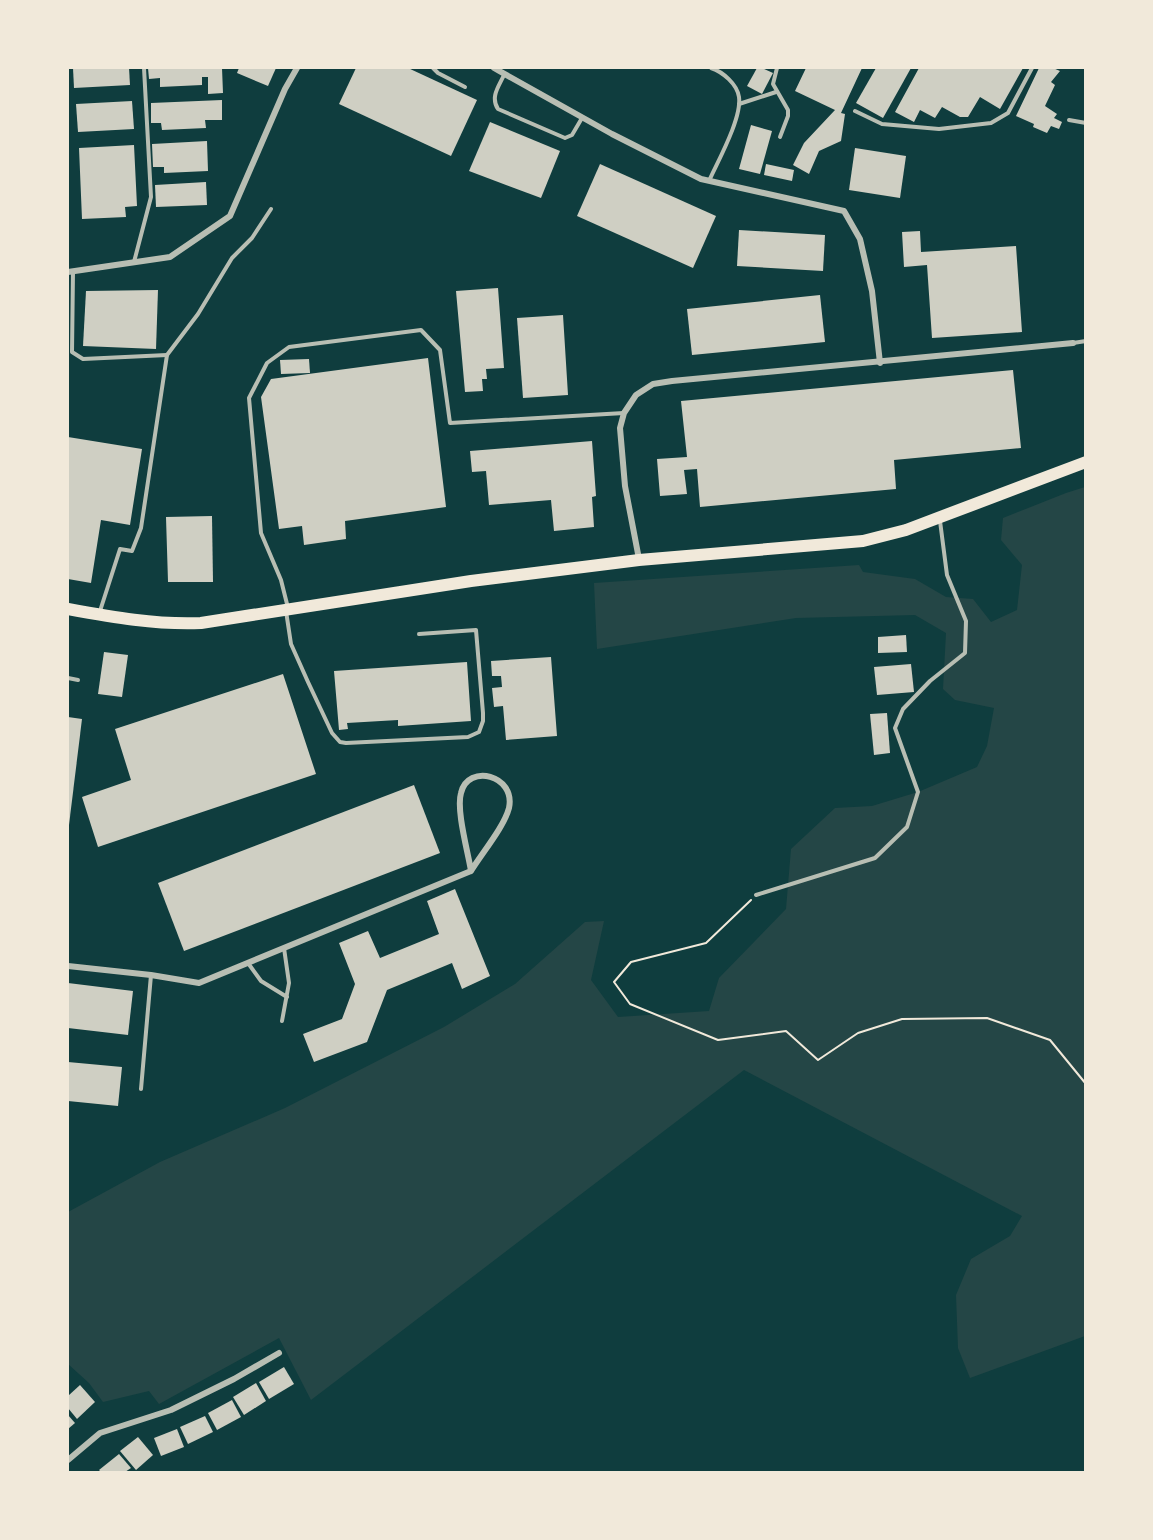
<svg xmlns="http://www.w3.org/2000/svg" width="1153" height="1540" viewBox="0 0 1153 1540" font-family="'IBM Plex Sans',sans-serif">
<rect width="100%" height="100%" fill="#0f3d3e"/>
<!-- green -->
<path fill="#244646" d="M1085 487V1336L970 1378 958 1348 956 1295 971 1259 1010 1236 1022 1216 744 1070 311 1400 279 1338 159 1404 149 1391 103 1402 89 1383 68 1364V1212L160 1162 285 1108 444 1027 515 984 585 922 604 921 591 980 618 1017 709 1011 719 978 786 909 791 849 835 808 872 806 918 792 977 767 987 746 994 708 955 700 943 689 946 633 915 615 796 618 597 649 594 583 859 565 863 572 915 579 946 597 973 599 991 622 1017 610 1022 565 1001 540 1003 518 1066 493Z"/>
<!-- building -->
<g fill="#cfcfc3">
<path d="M73 68H129L130 85 74 88Z"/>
<path d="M148 68H222L223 93 208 94V77H202V85L160 87V78L149 79Z"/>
<path d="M239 68H276L268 86 237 73Z"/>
<path d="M356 68H408L477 100 451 156 339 104Z"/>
<path d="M757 68H762L773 73 762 94 747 86Z"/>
<path d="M806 68H862L841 113 845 114 841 141 819 151 809 174 793 165 804 143 835 110 795 91Z"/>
<path d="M876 68H911L883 118 856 103Z"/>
<path d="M919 68H1023L1000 109 980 97 968 117H960L942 107 935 118 920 110 914 122 895 112Z"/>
<path d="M1039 68H1053L1060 71 1051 82 1055 85 1045 106 1057 114 1054 118 1062 122 1059 129 1051 126 1047 133 1033 127 1034 124 1016 116Z"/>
<path d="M222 100V120H205L206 128 162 130 161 123H151V103Z"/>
<path d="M132 101 134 129 78 132 76 104Z"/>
<path d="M490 122 560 151 541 198 469 171Z"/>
<path d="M751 125 772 131 760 174 739 169Z"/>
<path d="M207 141 208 171 164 173V167H153L152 144Z"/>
<path d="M134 145 137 206 125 207 126 217 82 219 79 148Z"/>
<path d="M855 148 906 156 900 198 849 190Z"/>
<path d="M600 164 716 216 693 268 577 216Z"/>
<path d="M766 164 794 170 792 181 764 175Z"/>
<path d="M206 182 207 205 156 207 155 185Z"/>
<path d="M739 230 825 235 823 271 737 266Z"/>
<path d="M920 231 921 252 1016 246 1022 332 932 338 927 265 904 267 902 232Z"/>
<path d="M498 288 504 368 486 369 487 379H482L483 391 465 392 456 291Z"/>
<path d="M158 290 156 349 83 346 86 291Z"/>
<path d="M820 295 825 342 692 355 687 309Z"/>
<path d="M563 315 568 395 523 398 517 318Z"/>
<path d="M428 358 446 507 345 521 346 539 304 545 302 526 279 529 261 397 271 379Z"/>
<path d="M309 359 310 373 281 374 280 360Z"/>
<path d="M1013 370 1021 448 894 460 896 489 700 507 697 469 684 470 687 494 660 496 657 459 687 457 681 401Z"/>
<path d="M68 437 142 449 130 525 101 520 91 583 68 579Z"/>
<path d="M592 441 596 496 592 497 594 527 554 531 551 500 489 505 486 471 472 472 470 451Z"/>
<path d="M212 516 213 582H168L166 517Z"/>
<path d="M906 635 907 652 878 653V637Z"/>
<path d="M104 652 128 655 122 697 98 694Z"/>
<path d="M551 657 557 736 506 740 503 706 494 707 492 688 502 687 501 676H492L491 661Z"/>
<path d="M467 662 471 721 398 726V720L347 723 348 729 339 730 334 671Z"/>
<path d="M911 664 914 692 877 695 874 667Z"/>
<path d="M283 674 316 774 98 847 82 797 131 780 115 729Z"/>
<path d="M887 713 890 753 874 755 870 714Z"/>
<path d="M68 717 82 719 69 825H68Z"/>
<path d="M414 785 440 853 184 951 158 883Z"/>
<path d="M455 889 490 976 462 989 452 963 387 990 367 1042 314 1062 303 1034 342 1019 355 984 339 943 368 931 380 958 439 934 427 901Z"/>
<path d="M68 983 133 991 128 1035 68 1028Z"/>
<path d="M68 1062 122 1067 118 1106 68 1101Z"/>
<path d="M284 1367 294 1384 269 1399 259 1382Z"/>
<path d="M256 1383 266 1401 244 1415 233 1397Z"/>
<path d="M80 1385 95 1402 77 1419 68 1408V1396Z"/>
<path d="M232 1400 241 1417 217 1430 208 1413Z"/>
<path d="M68 1415 75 1423 68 1429Z"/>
<path d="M205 1416 213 1432 188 1444 180 1427Z"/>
<path d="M177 1429 184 1447 161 1456 154 1438Z"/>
<path d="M138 1437 153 1455 136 1470 120 1451Z"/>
<path d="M119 1454 131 1468 125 1472H101L99 1470Z"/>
</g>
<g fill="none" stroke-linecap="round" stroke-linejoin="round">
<!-- path -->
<path stroke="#f1e9da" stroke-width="2" d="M751 900 706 943 631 962 614 982 630 1004 718 1040 786 1031 818 1060 858 1033 902 1019 987 1018 1050 1040 1086 1084"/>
<!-- service -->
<g stroke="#b8beb3" stroke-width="4">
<path d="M433 68 438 73 465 87"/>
<path d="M777 68 773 84 788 110V116L780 137"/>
<path d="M504 75C499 86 490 97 498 109L565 138 572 135 582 118"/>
<path d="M739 104 776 92"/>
<path d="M855 111 882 124 939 129 991 123 1008 113 1032 68"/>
<path d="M1069 120 1086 123"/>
<path d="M709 181C718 161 742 118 739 97 737 84 723 72 711 68"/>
<path d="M134 262 151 197 144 68"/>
<path d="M73 272 72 352 83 359 167 355"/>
<path d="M1073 343 1086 341"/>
<path d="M288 608 281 580 261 533 249 398 267 363 289 347 421 330 440 350 450 423 624 413"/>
<path d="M100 611 120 549 132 551 141 528 167 355 198 314 232 258 252 238 271 209"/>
<path d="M286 611 291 644 308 682 332 733 340 742 346 743 468 737 479 732 483 721V713L476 630 419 634"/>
<path d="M68 678 78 680"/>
<path d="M756 895 875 858 907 827 918 792 895 728 903 709 930 681 965 653 966 621 947 575 940 521"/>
<path d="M248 963 261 981 287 997"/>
<path d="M282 1021 289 983 284 948"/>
<path d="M141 1089 151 975"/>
</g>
<!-- minor -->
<g stroke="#b8beb3" stroke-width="6">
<path d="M494 68 612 134 701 179 844 211 860 239 872 291 880 363"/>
<path d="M68 272 170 257 230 216 285 89 297 68"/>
<path d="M639 559 625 486 620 428 624 413 636 395 653 384 672 381 1073 343"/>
<path d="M68 966 151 975 199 983 471 871C468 852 456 810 461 793 468 763 516 775 509 808 504 827 482 853 471 871"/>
<path d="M68 1460 100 1433 171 1410 234 1379 279 1353"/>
</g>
<!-- trunk -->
<path stroke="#f1e9da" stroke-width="12" d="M68 609C112 617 156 625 201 623L471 581 639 560 863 541 906 530 1086 462"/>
</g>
<!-- border -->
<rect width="1153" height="1540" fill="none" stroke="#f1e9da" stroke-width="138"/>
</svg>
